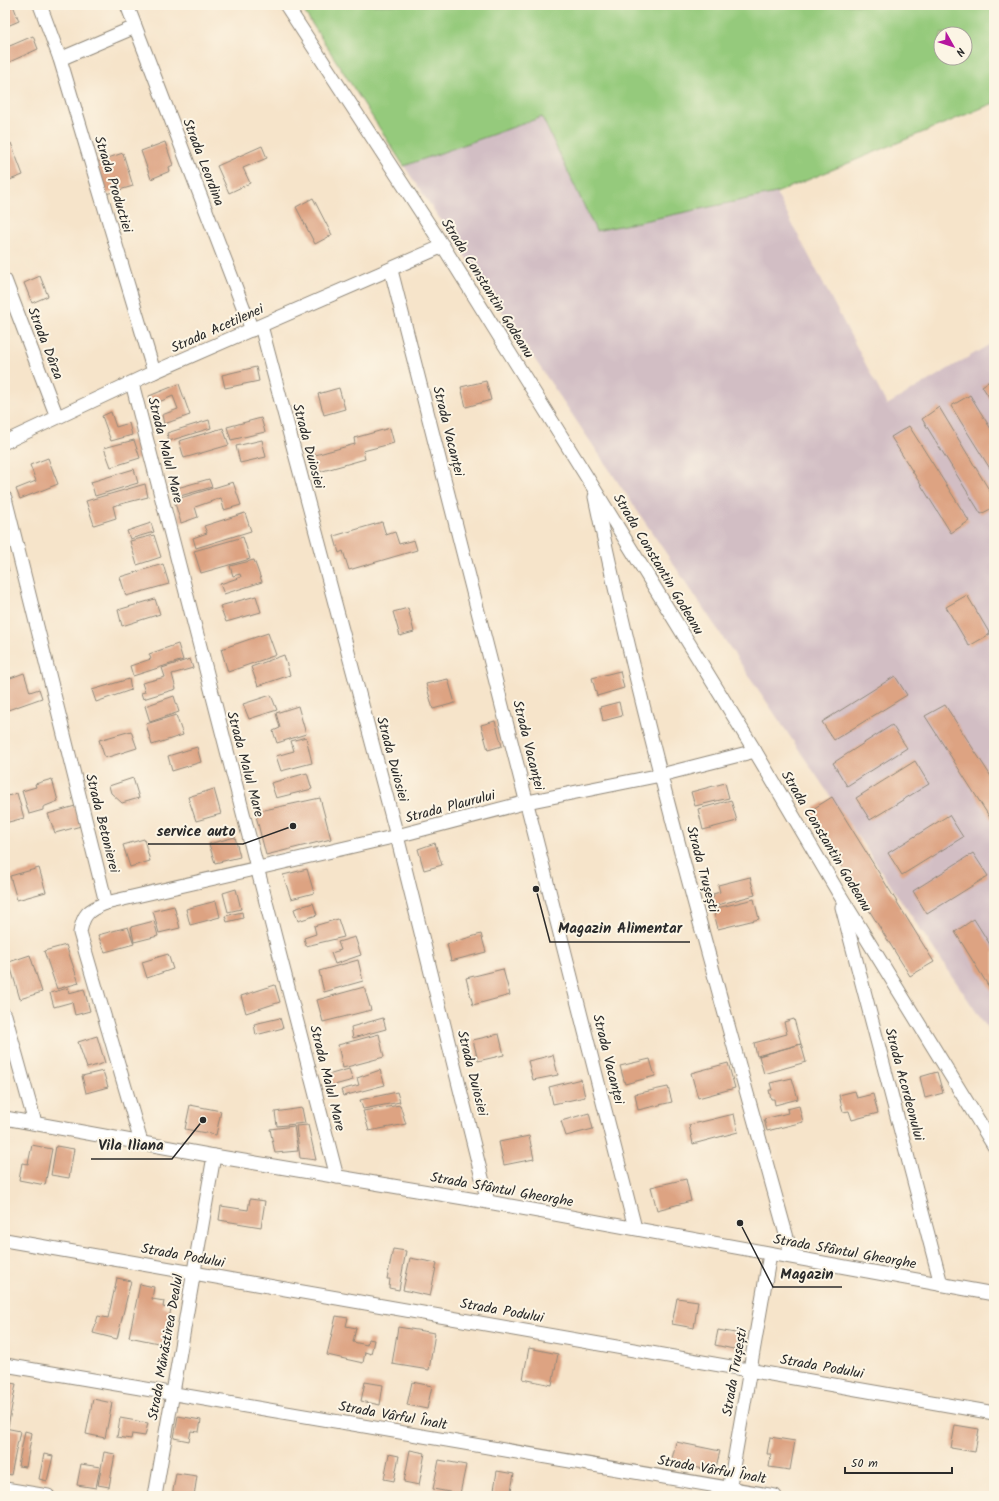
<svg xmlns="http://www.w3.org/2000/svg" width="999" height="1501" viewBox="0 0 999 1501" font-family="Kalam,sans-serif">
<rect width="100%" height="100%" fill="#fcf5e5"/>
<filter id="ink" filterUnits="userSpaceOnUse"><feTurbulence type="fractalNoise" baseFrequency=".025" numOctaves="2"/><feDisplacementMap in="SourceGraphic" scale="8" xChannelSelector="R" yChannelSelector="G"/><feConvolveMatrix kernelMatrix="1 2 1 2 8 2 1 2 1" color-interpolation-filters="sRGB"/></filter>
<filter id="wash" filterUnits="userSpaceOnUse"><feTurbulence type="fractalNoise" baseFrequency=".012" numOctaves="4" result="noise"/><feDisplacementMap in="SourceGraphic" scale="16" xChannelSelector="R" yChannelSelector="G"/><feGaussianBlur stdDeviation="0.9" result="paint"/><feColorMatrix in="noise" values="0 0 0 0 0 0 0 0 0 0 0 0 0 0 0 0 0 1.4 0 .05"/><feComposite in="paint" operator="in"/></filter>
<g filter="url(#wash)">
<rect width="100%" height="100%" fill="#f6e4ca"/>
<!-- industrial -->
<path fill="#d2bec4" d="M542 116 596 231 776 193 887 405 994 342V1038L404 166Z"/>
<!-- green -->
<path fill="#95ca7b" stroke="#607a53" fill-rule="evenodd" d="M300 5H994V103L776 193 596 231 542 117 404 166ZM941 34H965V58H941Z"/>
<g id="blocks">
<!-- building -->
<g fill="#dda382">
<path d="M5 5H13L19 21 5 27Z"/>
<path d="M33 36 38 49 5 64V48Z"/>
<path d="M165 142 173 165 169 167 170 171 151 179 141 151Z"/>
<path d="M11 143 23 175 7 181 5 174V145Z"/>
<path d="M262 146 267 158 243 168 250 183 229 193 217 166Z"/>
<path d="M123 153 133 186 106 194 96 162Z"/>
<path d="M313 198 332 235 315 244 296 207Z"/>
<path d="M40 276 48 296 32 303 24 283Z"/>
<path d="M256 367 259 381 225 388 222 375Z"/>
<path d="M994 378V405L982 386Z"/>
<path d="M486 381 491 400 466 407 461 387Z"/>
<path d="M179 384 190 415 164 424 162 415 178 409 173 396 152 405 149 396Z"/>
<path d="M339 388 345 409 324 415 318 394Z"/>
<path d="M970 395 994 434V475L951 406Z"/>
<path d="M939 407 994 498V507L981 514 922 419Z"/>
<path d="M111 412 116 427 129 423 132 435 111 441 102 416Z"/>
<path d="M261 418 265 432 231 440 227 427Z"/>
<path d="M209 420 211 428 169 441 167 433Z"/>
<path d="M909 426 969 521 951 533 891 437Z"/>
<path d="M223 428 229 445 184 458 179 441Z"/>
<path d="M390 428 394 443 363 451 365 459 312 474 308 457 355 444 354 438Z"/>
<path d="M134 440 140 458 111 467 104 448Z"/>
<path d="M262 440 266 457 240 463 236 446Z"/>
<path d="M48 458 58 484 20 499 16 489 36 481 30 465Z"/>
<path d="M134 469 138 483 95 496 91 482Z"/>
<path d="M209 479 212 487 180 496 177 488Z"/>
<path d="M233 482 241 505 224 510 221 498 195 507 198 517 181 523 174 500Z"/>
<path d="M145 484 148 497 113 506 116 518 94 525 86 501Z"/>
<path d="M245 513 251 531 196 548 193 538 207 533 204 526Z"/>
<path d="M382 522 386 535 395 532 399 544 414 540 417 550 349 570 343 551 339 553 334 536Z"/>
<path d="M151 523 154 532 130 539 127 531Z"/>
<path d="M154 535 161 557 137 565 130 541Z"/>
<path d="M243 537 250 559 201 573 194 551Z"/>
<path d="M5 560 9 571 5 572Z"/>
<path d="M254 560 262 582 224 594 220 584 241 577 240 574 233 576 230 566Z"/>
<path d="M163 564 169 584 126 596 120 577Z"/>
<path d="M967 595 990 634 969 646 946 607Z"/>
<path d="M256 596 261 612 226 622 220 606Z"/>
<path d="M155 599 160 614 122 626 118 610Z"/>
<path d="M408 608 414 632 400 636 393 612Z"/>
<path d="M268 633 276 655 228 672 221 649Z"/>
<path d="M178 644 183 660 133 676 130 666 151 659 149 654Z"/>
<path d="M284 655 290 675 258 686 251 667Z"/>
<path d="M190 659 193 668 172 674 176 689 143 699 141 693 145 692 142 683 165 677 162 668Z"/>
<path d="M620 671 624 688 597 696 592 678Z"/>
<path d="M24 673 30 692 39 689 42 698 5 711V699L7 698 5 691V680Z"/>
<path d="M895 676 907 695 834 740 822 722Z"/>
<path d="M129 679 131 690 96 702 92 690Z"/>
<path d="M448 679 455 703 433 709 426 684Z"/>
<path d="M271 695 277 710 249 719 243 704Z"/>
<path d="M174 696 179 712 150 722 145 706Z"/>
<path d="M619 702 622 716 603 721 600 707Z"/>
<path d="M945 705 994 781V824L925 716Z"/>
<path d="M298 706 306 734 277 743 273 731 280 728 276 713Z"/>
<path d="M176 715 183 735 152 745 146 724Z"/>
<path d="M495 721 502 746 488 750 481 725Z"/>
<path d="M892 725 907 748 847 786 833 763Z"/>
<path d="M131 731 137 748 105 758 99 740Z"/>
<path d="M306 737 312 763 281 771 276 756 294 751 291 741Z"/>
<path d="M197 747 201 762 172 771 168 756Z"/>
<path d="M915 761 929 784 870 820 856 798Z"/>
<path d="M307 773 312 789 276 798 271 783Z"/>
<path d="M133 778 139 798 122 803 111 793 109 786Z"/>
<path d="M52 779 58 801 43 807V810L29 814 22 791 36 787 35 784Z"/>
<path d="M725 783 729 798 695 806 691 792Z"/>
<path d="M214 789 221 814 196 821 188 797Z"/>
<path d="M17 793 24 818 5 823V797Z"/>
<path d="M832 797 934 962 910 976 808 812Z"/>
<path d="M320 798 331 839 266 855 255 812Z"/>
<path d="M731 800 737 821 703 830 698 809Z"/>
<path d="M75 806 81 826 55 833 48 814Z"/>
<path d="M949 815 963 837 902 875 888 853Z"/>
<path d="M235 837 240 857 215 863 209 844Z"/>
<path d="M144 839 150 861 130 867 123 845Z"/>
<path d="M435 843 442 865 424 870 418 849Z"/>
<path d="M973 853 988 876 927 914 913 891Z"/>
<path d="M39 868 46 892 17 900 10 876Z"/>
<path d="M307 869 314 893 291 899 283 875Z"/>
<path d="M750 877 755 895 710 907 708 899 714 897 713 894 720 892 718 885Z"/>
<path d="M236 889 241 909 228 912 223 893Z"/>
<path d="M754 899 759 919 718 929 713 909Z"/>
<path d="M216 901 220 917 190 925 186 909Z"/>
<path d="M313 903 317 915 298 921 294 909Z"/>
<path d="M174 906 180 928 159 933 153 911Z"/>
<path d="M242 912 243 918 227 922 225 916Z"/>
<path d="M338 919 344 937 306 946 304 938 316 934 314 926Z"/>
<path d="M974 919 994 951V995L955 932Z"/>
<path d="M154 921 158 936 134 942 131 927Z"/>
<path d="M128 927 134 944 105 952 98 935Z"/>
<path d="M481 934 486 952 451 961 447 944Z"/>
<path d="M355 937 361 955 335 964 331 953 341 950 338 942Z"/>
<path d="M66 945 79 983 57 989 44 951Z"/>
<path d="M168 954 173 969 147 978 142 962Z"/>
<path d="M30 955 42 992 20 999 9 962Z"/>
<path d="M358 960 363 981 324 992 319 971Z"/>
<path d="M503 969 510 995 473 1005 466 978Z"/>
<path d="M275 985 280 1002 246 1013 241 996Z"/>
<path d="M364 987 371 1010 323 1022 317 1000Z"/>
<path d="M68 988 69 993 84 989 90 1011 75 1015 72 1002 54 1007 50 993Z"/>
<path d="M280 1018 283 1028 256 1035 254 1024Z"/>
<path d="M383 1018 386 1029 353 1038 351 1027Z"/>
<path d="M794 1019 801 1044 757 1056 754 1043 787 1034 784 1022Z"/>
<path d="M379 1034 384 1057 343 1068 338 1045Z"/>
<path d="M499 1034 504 1055 478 1061 473 1040Z"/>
<path d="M97 1036 105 1063 87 1068 78 1042Z"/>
<path d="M801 1044 806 1062 764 1074 759 1056Z"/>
<path d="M553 1055 558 1075 533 1080 528 1061Z"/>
<path d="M650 1059 655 1076 625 1084 620 1066Z"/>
<path d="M728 1063 735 1088 698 1098 691 1073Z"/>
<path d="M349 1069 353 1080 327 1087 324 1076Z"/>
<path d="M380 1070 385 1085 343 1096 341 1090 359 1085 357 1078Z"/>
<path d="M103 1071 108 1087 86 1093 82 1076Z"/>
<path d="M937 1072 943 1093 925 1098 920 1077Z"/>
<path d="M792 1078 798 1099 775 1105 774 1099H771L769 1090H772L770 1083Z"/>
<path d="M581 1079 585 1097 553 1104 549 1087Z"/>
<path d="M668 1087 672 1102 638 1110 635 1094Z"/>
<path d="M855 1091 857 1098 873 1094 878 1113 852 1120 849 1111 843 1112 839 1095Z"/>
<path d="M397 1092 400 1102 363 1109 360 1100Z"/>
<path d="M190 1105 221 1111 216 1135 185 1129Z"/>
<path d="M400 1105 406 1124 369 1131 363 1111Z"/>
<path d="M799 1106 803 1122 767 1131 764 1119 788 1113 787 1109Z"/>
<path d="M302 1108 305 1123 277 1126 275 1112Z"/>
<path d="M589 1113 593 1129 566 1136 561 1121Z"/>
<path d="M734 1114 738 1132 693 1144 689 1125Z"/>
<path d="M308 1125 316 1160 300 1158 296 1126Z"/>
<path d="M294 1126 298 1151 275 1153 270 1129Z"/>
<path d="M529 1136 534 1159 504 1165 499 1142Z"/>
<path d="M32 1145 52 1149 45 1185 19 1180 22 1163 28 1164Z"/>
<path d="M56 1146 74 1149 69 1178 51 1175Z"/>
<path d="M686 1179 691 1201 657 1210 651 1187Z"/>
<path d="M250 1199 265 1201 261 1227 219 1220 221 1206 248 1210Z"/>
<path d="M393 1249 406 1251 399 1290 389 1288 390 1279H387Z"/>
<path d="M410 1258 437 1263 430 1296 403 1290Z"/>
<path d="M117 1278 131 1281 117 1339 93 1333 98 1316 108 1318Z"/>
<path d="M140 1284 154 1287 152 1299 164 1301 163 1307 171 1309 163 1344 129 1337Z"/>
<path d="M677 1298 698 1301 694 1328 672 1324Z"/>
<path d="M336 1316 348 1318 346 1326 356 1328 353 1342 367 1345 368 1339 374 1340 371 1354 365 1352 363 1363 327 1355Z"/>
<path d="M398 1327 435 1333 429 1370 392 1364Z"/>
<path d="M718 1330 741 1334 738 1350 715 1345Z"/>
<path d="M529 1348 558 1354 552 1385 523 1379Z"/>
<path d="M5 1382 16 1384 8 1427H5Z"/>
<path d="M365 1382 383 1385 380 1405 361 1401Z"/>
<path d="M412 1382 432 1386 427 1409 407 1405Z"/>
<path d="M93 1399 112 1403 105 1438 86 1434Z"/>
<path d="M178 1416 201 1420 199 1432 191 1431 189 1441 174 1438Z"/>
<path d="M120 1418 148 1423 145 1436 132 1434 131 1439 117 1437Z"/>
<path d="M955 1425 979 1429 975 1452 951 1448Z"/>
<path d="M5 1428 20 1431 11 1475 5 1473Z"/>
<path d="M25 1431 32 1433 26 1467 18 1466Z"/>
<path d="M770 1437 795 1441 790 1470 769 1467 771 1454H767Z"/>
<path d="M676 1442 720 1451 715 1471 671 1463Z"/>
<path d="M410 1450 425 1453 419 1485 404 1482Z"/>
<path d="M104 1452 115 1454 109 1487 98 1485Z"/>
<path d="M44 1454 53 1456 47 1481 39 1479Z"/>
<path d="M389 1454 399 1456 394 1481 384 1479Z"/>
<path d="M439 1460 466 1465 460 1494 433 1489Z"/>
<path d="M81 1464 100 1467 96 1488 77 1485Z"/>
<path d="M497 1471 514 1474 510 1496H493Z"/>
<path d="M176 1473 197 1476 194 1496H172Z"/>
</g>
</g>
</g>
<g filter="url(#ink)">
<use href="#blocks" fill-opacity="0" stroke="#90887a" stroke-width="1"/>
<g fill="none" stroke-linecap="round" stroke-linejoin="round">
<!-- minor casing -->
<g stroke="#90887a" stroke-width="15">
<g id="minor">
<path d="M40 5 60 59 154 372"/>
<path d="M127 5 252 330"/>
<path d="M286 5 443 246 593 487 755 751 838 892 994 1146"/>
<path d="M60 59 135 27"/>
<path d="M391 270 635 1228"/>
<path d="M5 280 57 417"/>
<path d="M261 326 397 836 488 1202"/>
<path d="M132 383 337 1177"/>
<path d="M5 442 154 372 443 246"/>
<path d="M595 497C649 753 723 1005 792 1256"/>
<path d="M5 498 106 903"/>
<path d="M842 907 941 1284"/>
<path d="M5 1015 35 1123"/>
<path d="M5 1118 214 1156 488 1202 994 1294"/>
<path d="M141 1142 80 933C83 914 88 910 106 903L397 836 527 802 661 775 755 751"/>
<path d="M5 1240 994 1413"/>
<path d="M5 1365 775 1496"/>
<path d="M5 1489 48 1496"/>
<path d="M155 1496 214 1156"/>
<path d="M728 1496 770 1254"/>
</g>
</g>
<!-- minor -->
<use href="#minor" stroke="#fff" stroke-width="13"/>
</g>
</g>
<g text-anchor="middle" stroke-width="4" stroke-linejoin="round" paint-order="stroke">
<!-- street labels -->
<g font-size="14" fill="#2b2b2b" stroke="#fcf5e5">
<text transform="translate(204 162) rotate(69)" y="5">Strada Leordina</text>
<text transform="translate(114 184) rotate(73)" y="5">Strada Productiei</text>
<text transform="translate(488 288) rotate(58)" y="5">Strada Constantin Godeanu</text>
<text transform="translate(217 328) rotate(-24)" y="5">Strada Acetilenei</text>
<text transform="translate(46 343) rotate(69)" y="5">Strada Dârza</text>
<text transform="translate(449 431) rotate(76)" y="5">Strada Vacanței</text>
<text transform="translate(309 446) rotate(75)" y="5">Strada Duiosiei</text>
<text transform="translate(166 450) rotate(76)" y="5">Strada Malul Mare</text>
<text transform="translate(659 564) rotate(59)" y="5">Strada Constantin Godeanu</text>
<text transform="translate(529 745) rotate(76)" y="5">Strada Vacanței</text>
<text transform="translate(393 759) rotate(75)" y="5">Strada Duiosiei</text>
<text transform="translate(246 764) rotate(75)" y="5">Strada Malul Mare</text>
<text transform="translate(450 806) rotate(-15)" y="5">Strada Plaurului</text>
<text transform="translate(103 823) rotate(76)" y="5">Strada Betonierei</text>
<text transform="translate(827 841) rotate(59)" y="5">Strada Constantin Godeanu</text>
<text transform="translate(703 869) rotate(75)" y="5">Strada Trușești</text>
<text transform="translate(609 1059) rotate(76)" y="5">Strada Vacanței</text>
<text transform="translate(473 1073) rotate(76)" y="5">Strada Duiosiei</text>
<text transform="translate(328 1078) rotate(76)" y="5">Strada Malul Mare</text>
<text transform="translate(905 1084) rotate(75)" y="5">Strada Acordeonului</text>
<text transform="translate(502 1189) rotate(10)" y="5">Strada Sfântul Gheorghe</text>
<text transform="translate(845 1251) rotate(10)" y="5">Strada Sfântul Gheorghe</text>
<text transform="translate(183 1255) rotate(10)" y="5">Strada Podului</text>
<text transform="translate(502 1310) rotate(10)" y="5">Strada Podului</text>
<text transform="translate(165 1347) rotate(-80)" y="5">Strada Mănăstirea Dealul</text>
<text transform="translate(822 1366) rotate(10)" y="5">Strada Podului</text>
<text transform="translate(734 1372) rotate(-80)" y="5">Strada Trușești</text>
<text transform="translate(393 1415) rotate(10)" y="5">Strada Vârful Înalt</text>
<text transform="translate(712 1469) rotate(10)" y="5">Strada Vârful Înalt</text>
</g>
</g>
<!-- callouts -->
<path fill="none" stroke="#2b2b2b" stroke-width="1.5" d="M293 826L243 844H148M536 889L550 942H690M203 1120L172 1159H91M740 1223L773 1287H842"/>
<g fill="#2b2b2b" stroke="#fcf5e5" stroke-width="1.5">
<circle cx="293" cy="826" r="4"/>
<circle cx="536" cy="889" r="4"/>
<circle cx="203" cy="1120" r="4"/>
<circle cx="740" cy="1223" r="4"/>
</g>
<g font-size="15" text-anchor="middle" font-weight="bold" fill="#2b2b2b" stroke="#fcf5e5" stroke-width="4" stroke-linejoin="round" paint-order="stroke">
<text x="196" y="836">service auto</text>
<text x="620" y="933">Magazin Alimentar</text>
<text x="131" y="1150">Vila Iliana</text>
<text x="807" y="1279">Magazin</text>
</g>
<!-- margin -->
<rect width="999" height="1501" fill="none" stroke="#fcf5e5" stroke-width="20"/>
<!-- north arrow -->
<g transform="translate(953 46) rotate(129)"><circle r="19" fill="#fcf5e5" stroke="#a8a49b"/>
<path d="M0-3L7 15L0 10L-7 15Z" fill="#b5179e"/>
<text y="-6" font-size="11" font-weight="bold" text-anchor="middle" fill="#2b2b2b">N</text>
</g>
<!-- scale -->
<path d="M845 1467v6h107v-6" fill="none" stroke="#2b2b2b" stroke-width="2"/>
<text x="851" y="1467" font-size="12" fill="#2b2b2b" stroke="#fcf5e5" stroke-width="3" paint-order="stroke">50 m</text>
</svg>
